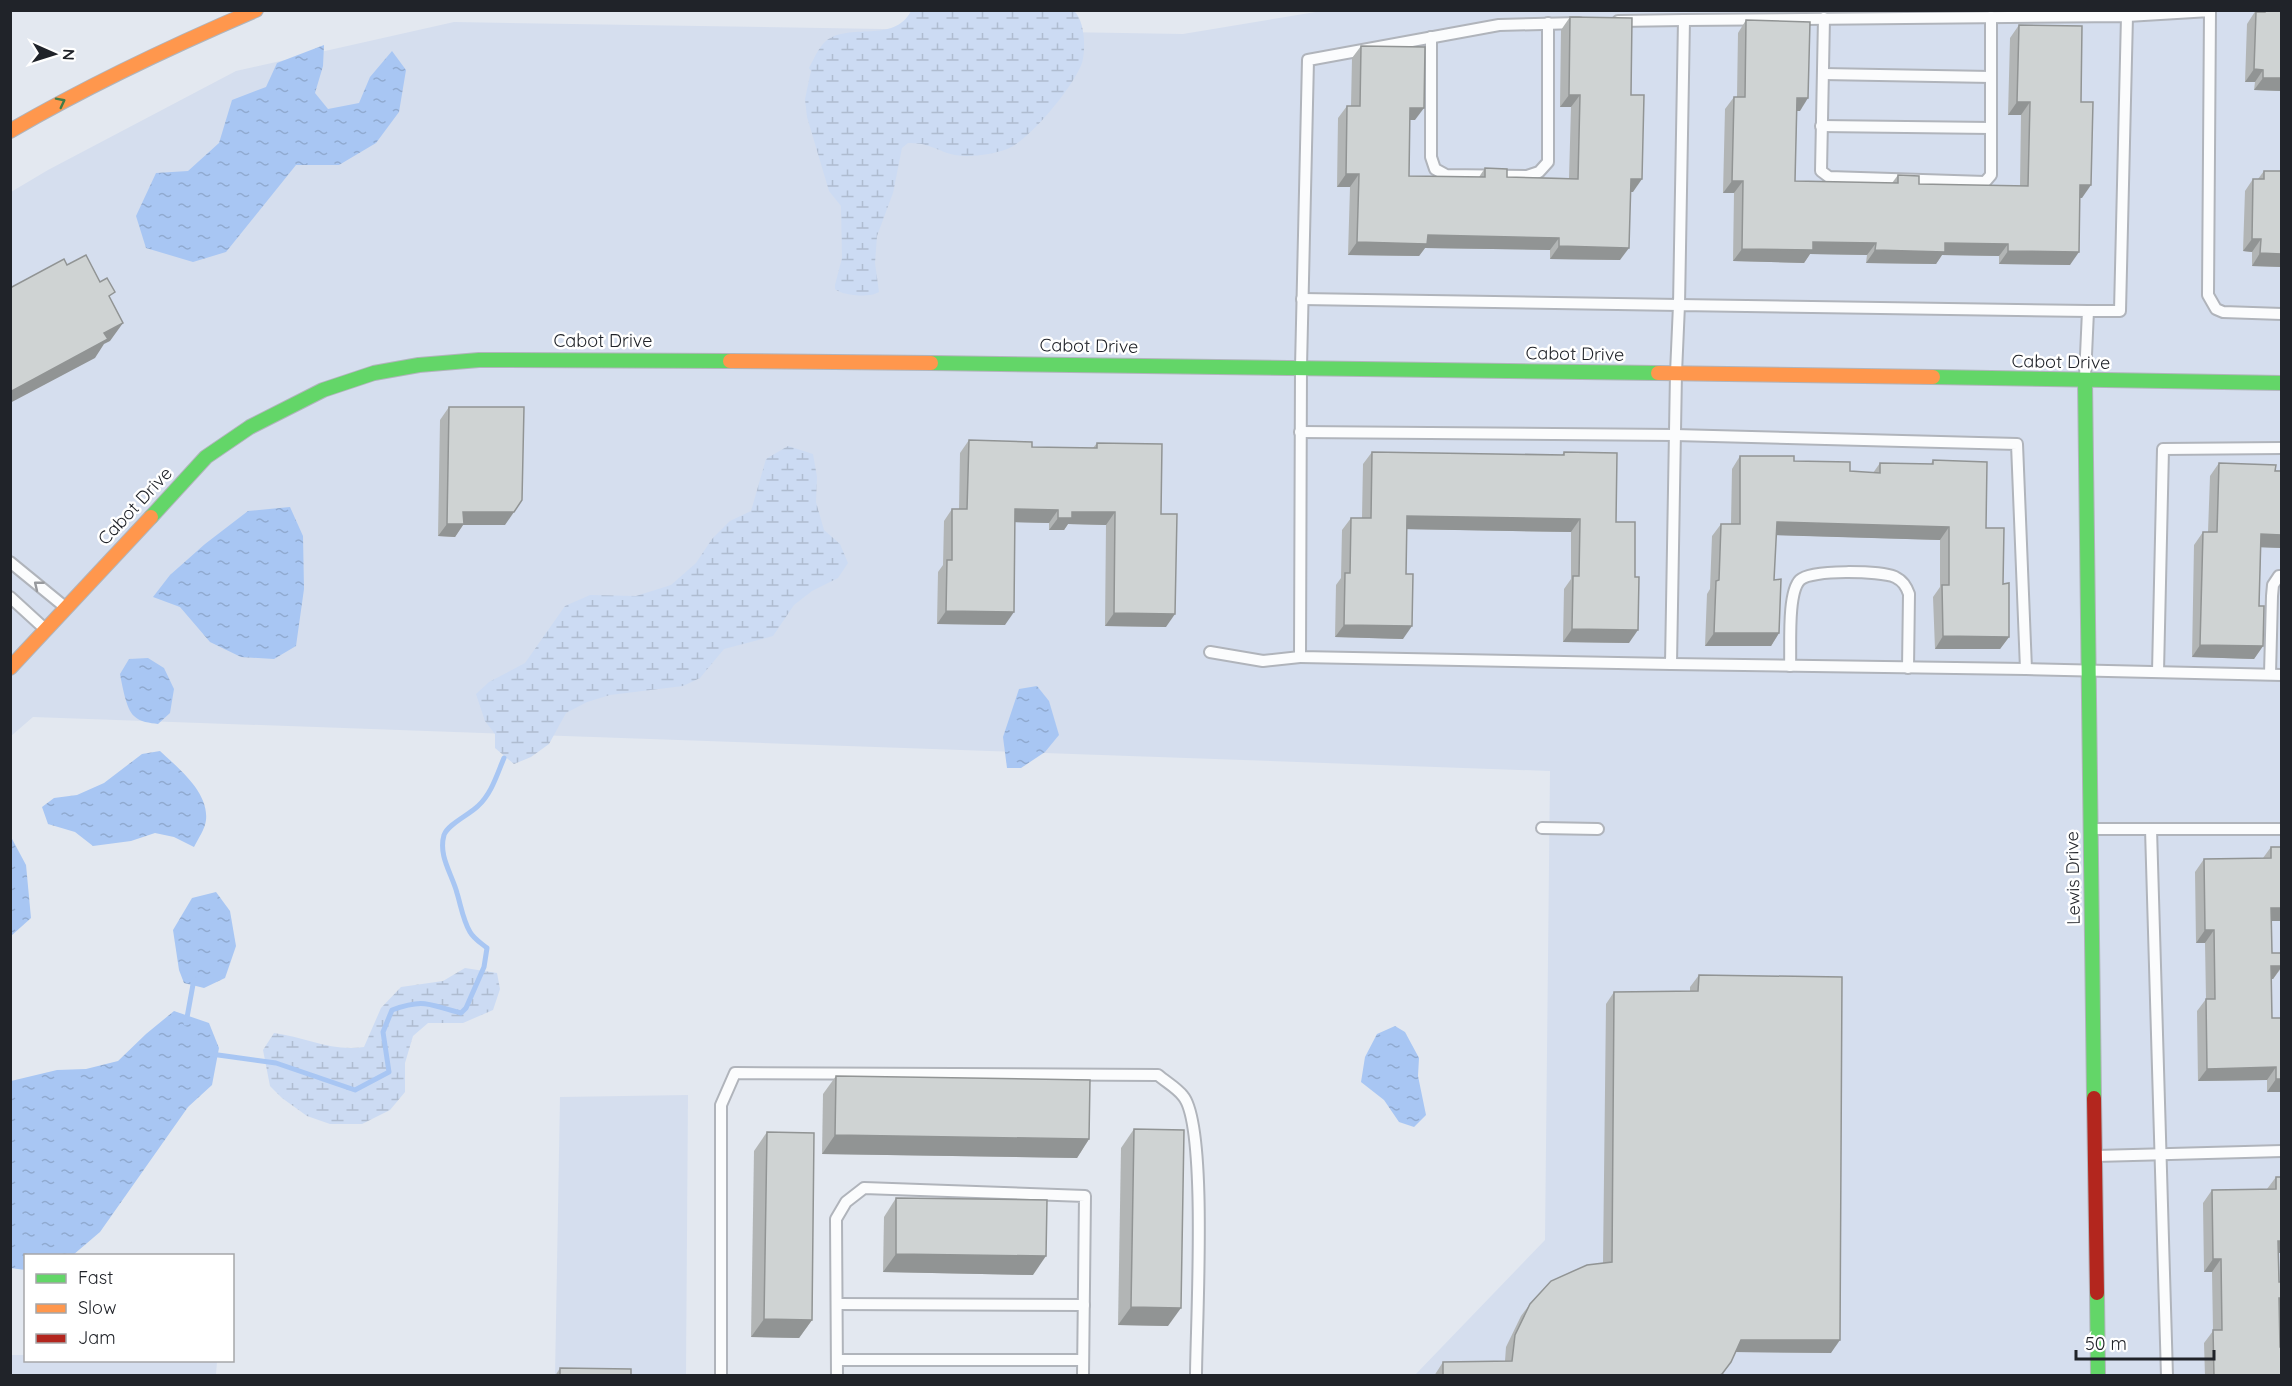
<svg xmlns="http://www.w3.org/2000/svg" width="2292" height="1386" viewBox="0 0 2292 1386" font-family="Quicksand,sans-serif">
<defs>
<pattern id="wetland-marsh" width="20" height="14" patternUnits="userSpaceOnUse" patternTransform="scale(1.5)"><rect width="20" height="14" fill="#ccdbf3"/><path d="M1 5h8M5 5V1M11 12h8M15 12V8" fill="none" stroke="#afbcd0"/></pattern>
<pattern id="water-ripples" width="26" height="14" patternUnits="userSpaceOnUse" patternTransform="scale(1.5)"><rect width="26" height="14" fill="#a8c6f3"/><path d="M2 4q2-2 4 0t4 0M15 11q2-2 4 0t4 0" fill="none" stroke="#90aad0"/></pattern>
</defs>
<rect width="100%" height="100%" fill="#e3e8f0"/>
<!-- built -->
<g fill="#d5deee">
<path d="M1328 10 2281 11V1375H1415L1545 1240 1550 771 33 717 11 736V192L48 170 236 71 454 22 1183 34Z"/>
<path d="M688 1095 686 1375 555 1376 560 1097Z"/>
<path d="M10 1355H25L26 1360 217 1361 216 1375H11Z"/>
</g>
<!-- wetland -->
<g fill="url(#wetland-marsh)">
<path d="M911 11H1074C1085 21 1086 49 1082 63 1074 86 1029 141 1007 149 991 155 963 159 947 153 931 147 926 143 908 143L902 148 893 193 877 236 875 263 879 292C870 298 843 296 835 289V285L842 258 841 206 829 191 807 117 805 99 811 71 809 68C814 59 818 48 826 41 849 22 894 44 911 11Z"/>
<path d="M788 446 813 454 817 477 816 502 824 530 840 544 848 563 838 578 812 591 794 605 773 636 724 649 700 678 683 686 610 695 587 702 566 713 549 744 531 757 514 764 495 748V734L485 721 476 694 489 682 525 663 565 606 590 595 636 596 671 585 696 563 712 539 730 521 751 511 766 459Z"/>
<path d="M465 968 497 973 500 989 493 1010 463 1023H428L413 1036 405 1063V1092L390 1110 362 1124H330L307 1116 282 1098 270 1086 263 1050 274 1033C305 1037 332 1052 364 1047L381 1008 401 987 443 981Z"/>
</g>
<!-- water -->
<g fill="url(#water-ripples)">
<path d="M324 45 323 66 315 93 328 109 359 103 370 77 392 51 406 70 399 112 376 143 339 165H296L226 252 193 262 146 248 136 216 156 173 188 171 219 143 232 100 266 87 277 63Z"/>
<path d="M290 507 303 536 304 589 296 646 274 659 241 657 210 642 180 607 153 597 170 575 205 544 248 511Z"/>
<path d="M148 658 164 668 174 689 170 713 158 724C150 723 140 722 134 716 126 709 122 684 120 674L129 659Z"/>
<path d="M1037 686 1049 701 1059 735 1045 752 1021 768H1007L1003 737 1019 689Z"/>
<path d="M160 751C178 768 209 792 206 820 205 829 198 839 194 847L174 837 155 833 131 841 93 846 75 832 48 824 42 807 54 798 77 795 104 783 142 754Z"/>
<path d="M11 837 26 865 31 918 11 936Z"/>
<path d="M216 892 230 911 236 946 225 978 204 988 184 983 179 970 173 930 192 898Z"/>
<path d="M174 1011 209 1023 219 1048 212 1085 188 1107 100 1232 73 1255 26 1256 25 1270 11 1268V1081L57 1070 86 1069 118 1061 146 1034Z"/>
<path d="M1395 1026 1405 1032 1419 1058 1418 1076 1426 1115 1414 1127 1399 1122 1384 1100 1361 1082 1365 1057 1377 1034Z"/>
</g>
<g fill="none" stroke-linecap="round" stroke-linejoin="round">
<!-- stream -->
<g stroke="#a8c6f3" stroke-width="5">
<path d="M186 1023 194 979"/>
<path d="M211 1054 276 1063 355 1090 389 1072 383 1032 392 1010C426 998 428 1005 461 1013L466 1008 484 967 487 948C481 943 474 939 470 932 463 920 461 906 457 893 452 874 438 856 444 835 448 824 469 815 478 806 492 793 497 774 504 758"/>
</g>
<!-- lane casing -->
<g stroke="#b0b4bb" stroke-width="14">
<g id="lane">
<path d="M2127 16 2210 11 2208 295 2216 309 2223 312 2282 314"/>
<path d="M1824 18 1821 171 1829 177 1985 182 1991 175V17"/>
<path d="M1618 21 1684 20"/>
<path d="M1579 23 1499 25 1308 60 1301 367 1300 657 1671 664 1676 373 1679 305 2088 311 2085 377"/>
<path d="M1431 37V157L1435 169 1446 175 1527 176 1539 172 1548 162V23"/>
<path d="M1823 74 1991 77"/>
<path d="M1821 126 1991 128"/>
<path d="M1302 299 1679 305 1684 20 2127 16 2120 311H2088"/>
<path d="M1300 432 1675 435 2017 444 2026 669 1671 664"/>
<path d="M10 562 65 607"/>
<path d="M10 597 45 629"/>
<path d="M1210 652 1263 661 1300 657"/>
<path d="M1790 666C1791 647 1787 593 1800 580 1811 569 1880 571 1895 577 1903 581 1906 586 1909 594L1908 668"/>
<path d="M2026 669 2282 675"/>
<path d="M2158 672 2163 449 2282 448"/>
<path d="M2270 674 2272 596 2273 585 2279 576H2282"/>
<path d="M1542 828 1598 829"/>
<path d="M2093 829H2282"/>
<path d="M2151 829 2167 1376"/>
<path d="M2096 1156 2282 1151"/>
<path d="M837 1304 1084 1305"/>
<path d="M837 1360H1083"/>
<path d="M721 1376V1105L735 1073 1158 1075C1166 1082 1177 1088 1183 1096 1208 1125 1196 1327 1196 1376"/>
<path d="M837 1376 836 1219 846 1202 864 1188 1085 1196 1083 1376"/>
</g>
</g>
<!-- fast casing -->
<g stroke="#b0b4bb" stroke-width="16">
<g id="fast">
<path d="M931 363 1658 373"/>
<path d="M1933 377 2282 383"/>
<path d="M2085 380 2094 1098"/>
<path d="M151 517 206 457 250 427 323 390 374 373 419 365 479 360 730 361"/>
<path d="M2097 1293 2098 1376"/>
</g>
</g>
<!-- slow casing -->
<g stroke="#b0b4bb" stroke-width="16">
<g id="slow">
<path d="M10 131C89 85 172 46 256 10"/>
<path d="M730 361 931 363"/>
<path d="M1658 373 1933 377"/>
<path d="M10 668 151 517"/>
</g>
</g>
<!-- jam casing -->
<g stroke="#b0b4bb" stroke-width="16">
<path id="jam" d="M2094 1098 2097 1293"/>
</g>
<!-- lane -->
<use href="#lane" stroke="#fbfcfd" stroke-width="10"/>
<!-- fast -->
<use href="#fast" stroke="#63d668" stroke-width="14"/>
<!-- slow -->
<use href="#slow" stroke="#ff974d" stroke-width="14"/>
<!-- jam -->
<use href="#jam" stroke="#b3261e" stroke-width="14"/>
</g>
<!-- wall -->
<g fill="#b2b5b5">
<path d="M2256 10H2282V91L2254 90 2255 82H2245L2247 24Z"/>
<path d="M1570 17 1631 95 1633 192H1630L1620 260 1550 259V250L1425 248 1419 256 1348 255 1350 187H1337L1338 118 1347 106H1351L1352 58 1361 46 1415 120H1410L1409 176 1479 177 1485 168 1507 177 1569 178 1571 107H1560L1561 30Z"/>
<path d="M1746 20 1800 111H1797L1795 181 1892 183 1898 175 1919 184 2020 186 2021 115H2008L2010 38 2019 25 2081 102 2082 198H2080L2070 265 1999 264V256L1942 255 1936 264 1866 263 1867 255 1810 254 1804 263 1733 261 1734 193H1723L1725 109 1734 97H1737L1738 33Z"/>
<path d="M2264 171 2282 267 2252 266V252L2243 251 2245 191 2253 179H2258Z"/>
<path d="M449 407 505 525H463L455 537 438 536 440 420Z"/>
<path d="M969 440 1032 447 1093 448 1097 443 1161 514 1166 627 1105 626 1106 525 1068 524 1064 530H1049V523L1015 522 1005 625 937 624 938 572 943 565 944 521 952 509H959L960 453Z"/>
<path d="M1372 452 1562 455 1564 452 1616 522 1629 643 1563 642 1564 589 1571 579V532L1407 529 1403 639 1335 637 1336 585 1341 578 1342 530 1351 518H1362L1363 464Z"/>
<path d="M1740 456 1794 461 1850 471 1873 473 1880 463 1931 464 1933 460 1986 528 2003 584 2009 637 2000 649H1935L1933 597 1940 587V540L1776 535 1774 580 1779 633 1771 646H1705L1707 594 1710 589 1712 536 1721 524H1731L1732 469Z"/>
<path d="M2219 463 2282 471V548L2261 547 2259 606 2263 646 2254 659 2192 657 2194 545 2203 532H2208L2210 476Z"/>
<path d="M2271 847 2282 921H2271L2272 953 2282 967 2273 979H2272V1018L2282 1092H2267V1080L2198 1081 2197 1011 2206 999 2205 943H2196L2195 872 2204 859 2263 858Z"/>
<path d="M1699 975 1831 1353 1736 1352 1722 1376H1434L1443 1362 1505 1361 1506 1347 1521 1316 1530 1304 1603 1263 1606 1004 1614 992 1690 991V987Z"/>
<path d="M836 1076 1089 1139 1077 1158 822 1154 823 1094Z"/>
<path d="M1134 1129 1168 1326 1118 1325 1121 1148Z"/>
<path d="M767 1132 812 1320 799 1338 751 1337 754 1151Z"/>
<path d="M2276 1177H2282V1253H2279L2282 1376H2205L2204 1343 2213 1331 2212 1272H2204L2203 1203 2212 1190 2267 1189Z"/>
<path d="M896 1198 1033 1275 883 1272 884 1217Z"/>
<path d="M560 1368 631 1376H555Z"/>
</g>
<!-- shaded-wall -->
<g fill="#919494">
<path d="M2254 69 2263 70 2255 82H2245Z"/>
<path d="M2263 78H2282V91L2254 90Z"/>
<path d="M1569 95H1580L1571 107H1560Z"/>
<path d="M1797 98H1808L1800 111H1788Z"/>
<path d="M2017 102H2030L2021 115H2008Z"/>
<path d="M1410 108H1424L1415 120H1402Z"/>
<path d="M1346 174H1359L1350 187H1337Z"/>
<path d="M1631 179H1642L1633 192H1622Z"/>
<path d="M1732 181H1743L1734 193H1723Z"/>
<path d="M2080 185H2091L2082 198 2071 197Z"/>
<path d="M1428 235 1559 238 1550 250 1425 248 1419 256 1348 255 1357 242Z"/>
<path d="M2252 239H2261L2252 252 2243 251Z"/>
<path d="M1813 242 1876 243 1867 255 1810 254 1804 263 1733 261 1742 249Z"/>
<path d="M1945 243 2008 244 1999 256 1942 255 1936 264 1866 263 1875 250Z"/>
<path d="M1559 246 1629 248 1620 260 1550 259Z"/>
<path d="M2008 251 2079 252 2070 265 1999 264Z"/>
<path d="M2260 253 2282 254V267L2252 266Z"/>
<path d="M123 323 110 341 104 344 95 358 10 403V392L104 333Z"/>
<path d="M1015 509 1058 510 1049 523 1007 522Z"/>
<path d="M463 512H514L505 525H463L455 537 438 536 447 524Z"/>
<path d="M1072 512H1115L1106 525 1068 524 1064 530H1049L1058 518Z"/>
<path d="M1407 516 1580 519 1571 532 1398 529Z"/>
<path d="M1777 522 1949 527 1940 540 1768 535Z"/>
<path d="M2261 534 2282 535V548L2252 547Z"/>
<path d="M946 611 1014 612 1005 625 937 624Z"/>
<path d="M1114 613 1175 614 1166 627 1105 626Z"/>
<path d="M1344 625 1412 626 1403 639 1335 637Z"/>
<path d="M1572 629 1638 630 1629 643 1563 642Z"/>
<path d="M1714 633H1779L1771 646H1705Z"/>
<path d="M1943 636 2009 637 2000 649H1935Z"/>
<path d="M2200 645 2263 646 2254 659 2192 657Z"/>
<path d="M2271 908H2282V921H2262Z"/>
<path d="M2205 930H2214L2205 943H2196Z"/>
<path d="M2271 966H2282L2273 979H2263Z"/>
<path d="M2276 1067 2267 1080 2198 1081 2207 1069Z"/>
<path d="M2276 1079H2282V1092H2267Z"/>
<path d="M835 1135 1089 1139 1077 1158 822 1154Z"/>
<path d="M2278 1241H2282V1253H2270Z"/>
<path d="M896 1254 1046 1256 1033 1275 883 1272Z"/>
<path d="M2213 1259H2221L2212 1272H2204Z"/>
<path d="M2279 1298H2282V1308L2280 1310H2270Z"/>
<path d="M1131 1307 1181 1308 1168 1326 1118 1325Z"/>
<path d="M764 1319 812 1320 799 1338 751 1337Z"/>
<path d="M1741 1340H1840L1831 1353 1733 1352Z"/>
</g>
<!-- building -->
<g fill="#cfd3d3" stroke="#919494" stroke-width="1.5">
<path d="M2265 10H2282V78H2263V70L2254 69 2256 12H2265Z"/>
<path d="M1570 17 1632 18 1631 95H1644L1642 179H1631L1629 248 1559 246V238L1428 235 1427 244 1357 242 1359 174H1346L1347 106H1360L1361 46 1425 47 1424 108H1410L1409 176 1485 177V168L1507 169V177L1578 179 1580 95H1569Z"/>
<path d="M1746 20 1810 22 1808 98H1797L1795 181 1898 183V175L1919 176V184L2028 186 2030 102H2017L2019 25 2082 26 2081 102H2093L2091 185H2080L2079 252 2008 251V244L1945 243V252L1875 250 1876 243 1813 242V250L1742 249 1743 181H1732L1734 97H1745Z"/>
<path d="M2264 171H2282V254L2260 253 2261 239H2252L2253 179H2264Z"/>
<path d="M86 255 100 282 107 278 115 292 109 296 123 323 104 333 108 339 10 392V288L64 259 67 265Z"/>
<path d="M449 407H524L522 500 514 512H463L464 524H447Z"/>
<path d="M969 440 1032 442V447L1097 448V443L1162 444 1161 514H1177L1175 614 1114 613 1115 512H1072V518H1058V510L1015 509 1014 612 946 611 947 560H952V509H967Z"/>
<path d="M1372 452 1564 455V452L1617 453 1616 522H1635V577H1639L1638 630 1572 629 1573 576H1579L1580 519 1407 516 1406 574H1413L1412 626 1344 625 1345 573H1350L1351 518H1371Z"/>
<path d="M1740 456H1794V461L1850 462V471L1880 473V463L1933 464V460L1987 462 1986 528H2004L2003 584 2009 583V637L1943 636 1942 585H1949V527L1777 522 1774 580 1781 579 1779 633H1714L1716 581 1719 580 1721 524H1740Z"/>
<path d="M2219 463 2276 465 2275 471H2282V535L2261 534 2259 606H2264L2263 646 2200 645 2203 532H2217Z"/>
<path d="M2271 847H2282V908H2271L2272 953H2281L2282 966H2271L2272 1018H2282V1079H2276V1067L2207 1069 2206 999H2215L2214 930H2205L2204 859 2271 858Z"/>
<path d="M1699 975 1842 977 1840 1340H1741L1731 1362 1722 1374 1718 1376H1443V1362L1512 1361 1515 1335 1530 1304 1551 1281 1587 1265 1612 1262 1614 992 1698 991Z"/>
<path d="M836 1076 1090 1080 1089 1139 835 1135Z"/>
<path d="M1134 1129 1184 1130 1181 1308 1131 1307Z"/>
<path d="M767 1132 814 1133 812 1320 764 1319Z"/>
<path d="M2276 1177H2282V1241H2278L2279 1282H2282V1298H2279L2280 1347H2282V1376H2214L2213 1330H2222L2221 1259H2213L2212 1190 2276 1189Z"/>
<path d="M896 1198 1047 1200 1046 1256 896 1254Z"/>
<path d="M560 1368 631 1369V1376H560Z"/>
</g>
<!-- one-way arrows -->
<defs><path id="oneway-chevron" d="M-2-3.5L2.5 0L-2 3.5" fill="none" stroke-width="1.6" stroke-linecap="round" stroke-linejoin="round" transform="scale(1.5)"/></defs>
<use stroke="#427c48" href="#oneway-chevron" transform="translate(61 102) rotate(-27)"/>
<use stroke="#989a9e" href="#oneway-chevron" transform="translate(38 585) rotate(-141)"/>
<g text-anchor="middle" stroke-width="5" stroke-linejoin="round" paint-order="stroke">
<!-- street labels -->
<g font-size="18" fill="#202329" stroke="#fff">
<text x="603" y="347">Cabot Drive</text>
<text transform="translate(1089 346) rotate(1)" y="6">Cabot Drive</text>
<text transform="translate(1575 354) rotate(1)" y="6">Cabot Drive</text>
<text transform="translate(2061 362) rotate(1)" y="6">Cabot Drive</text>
<text transform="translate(135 506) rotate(-47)" y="6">Cabot Drive</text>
<text transform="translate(2073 878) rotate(-91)" y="6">Lewis Drive</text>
</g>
</g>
<!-- border -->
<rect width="2292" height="1386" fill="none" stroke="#202329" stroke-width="24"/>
<!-- legend -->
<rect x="24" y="1254" width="210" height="108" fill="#ffffff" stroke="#a6a7a9" stroke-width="1.5"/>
<rect x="36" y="1274" width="30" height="9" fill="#63d668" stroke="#a6a7a9" stroke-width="1.5"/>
<text x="78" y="1284" font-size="18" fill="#202329">Fast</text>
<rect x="36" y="1304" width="30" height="9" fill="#ff974d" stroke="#a6a7a9" stroke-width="1.5"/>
<text x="78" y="1314" font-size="18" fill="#202329">Slow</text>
<rect x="36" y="1334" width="30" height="9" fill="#b3261e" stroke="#a6a7a9" stroke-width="1.5"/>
<text x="78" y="1344" font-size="18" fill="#202329">Jam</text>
<!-- north arrow -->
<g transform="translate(54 54) rotate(93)" stroke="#ffffff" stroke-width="4.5" paint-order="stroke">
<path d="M0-4.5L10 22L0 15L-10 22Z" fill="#202329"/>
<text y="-9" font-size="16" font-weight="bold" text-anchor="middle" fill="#202329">N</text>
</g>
<!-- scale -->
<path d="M2076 1350v9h138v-9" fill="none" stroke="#202329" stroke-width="3"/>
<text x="2085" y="1350" font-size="18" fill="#202329" stroke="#ffffff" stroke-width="4.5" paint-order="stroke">50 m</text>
</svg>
